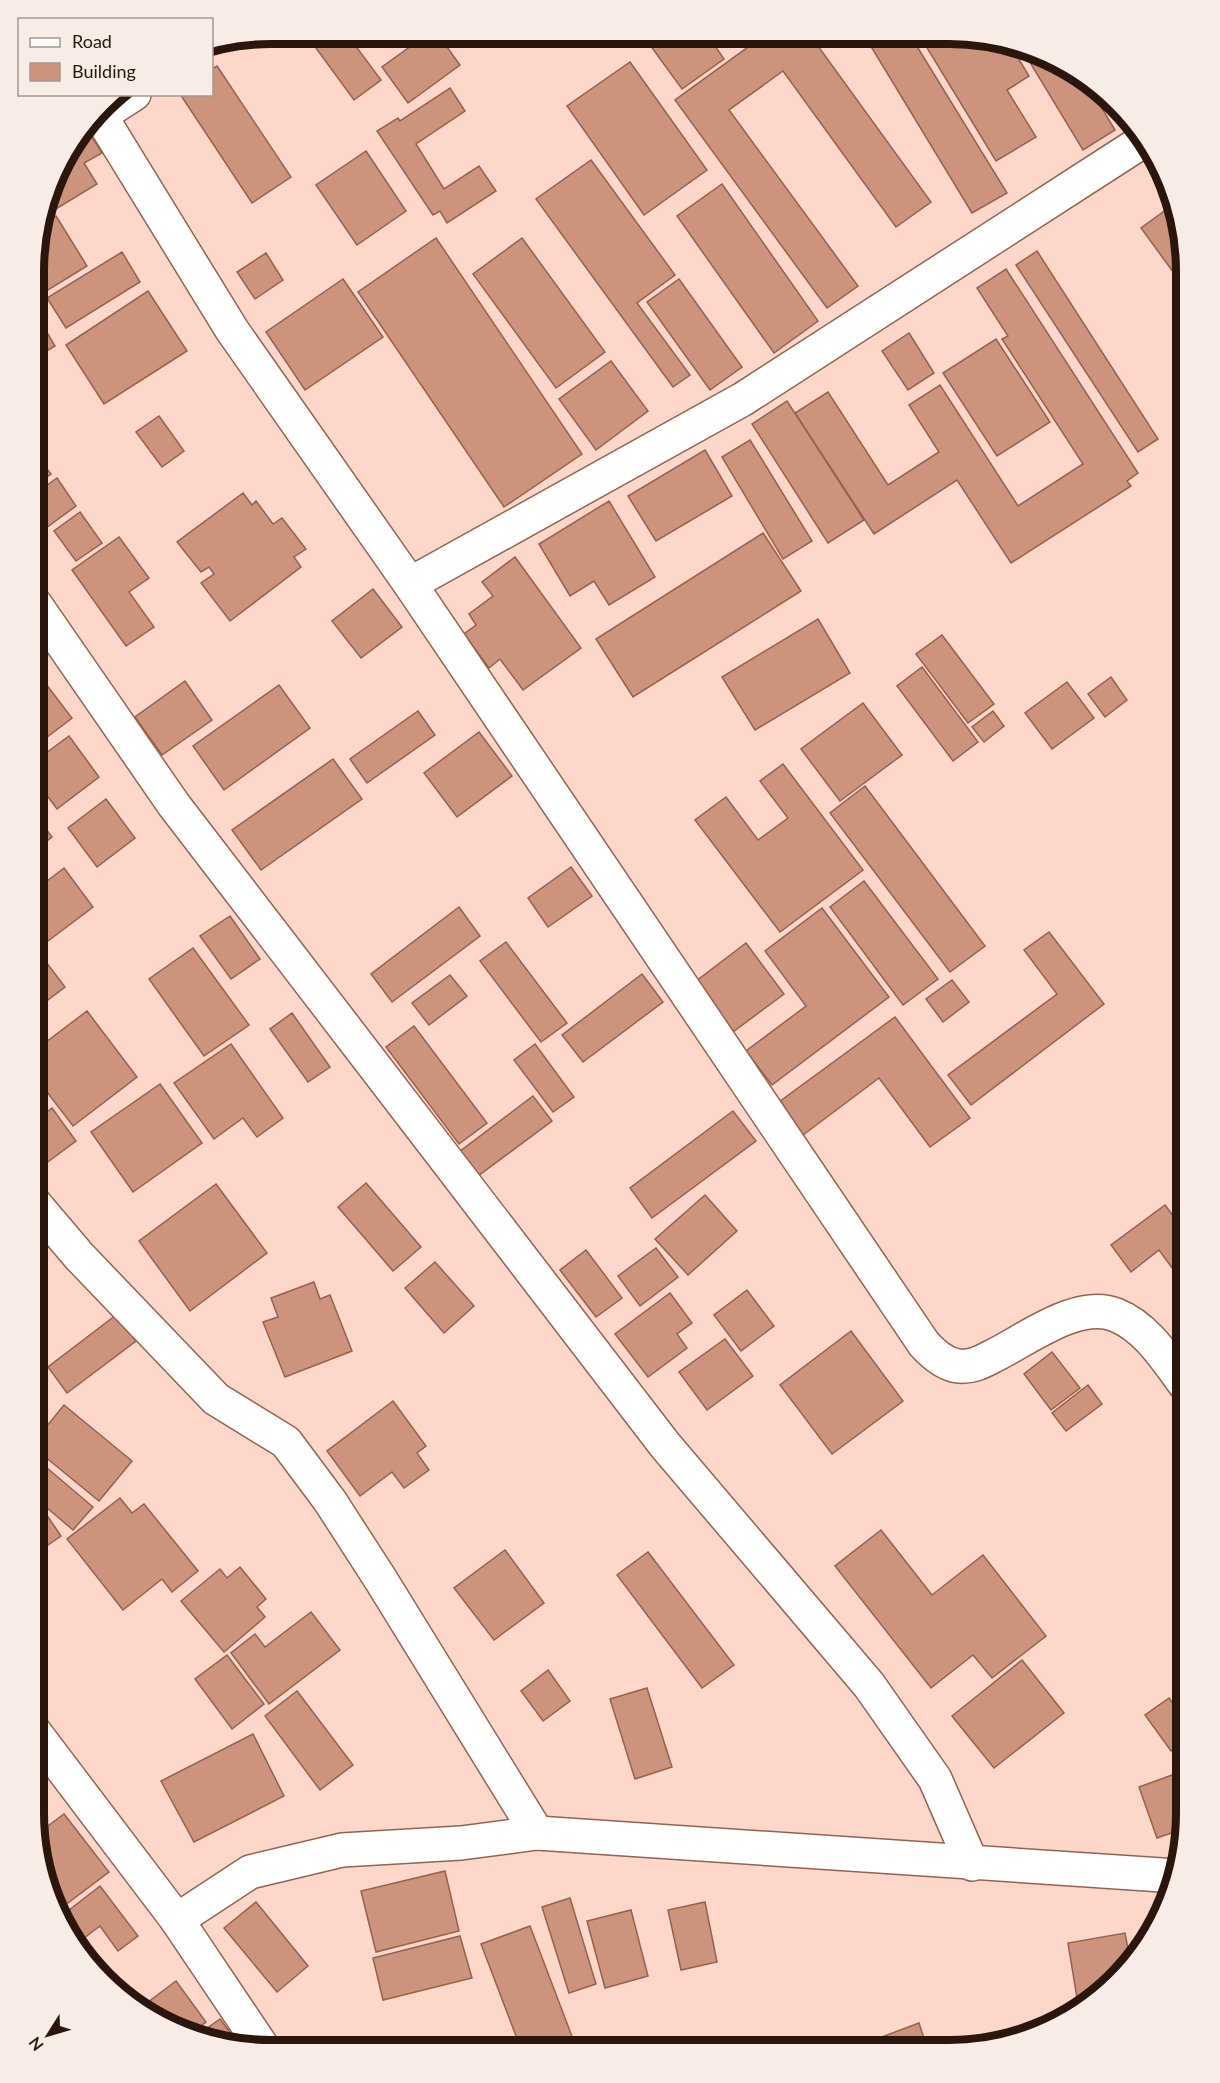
<svg xmlns="http://www.w3.org/2000/svg" width="1220" height="2083" viewBox="0 0 1220 2083" font-family="Lato,sans-serif">
<rect width="100%" height="100%" fill="#fdd8ca"/>
<!-- building -->
<g fill="#cc937d" stroke="#97614d" stroke-width="1.5">
<path d="M305 33H346L381 80 354 100Z"/>
<path d="M429 33H437L460 65 408 103 382 67Z"/>
<path d="M642 34H707L724 59 682 89Z"/>
<path d="M766 34 810 35 931 202 896 227 783 71 729 110 858 286 827 308 675 100Z"/>
<path d="M864 35H910L1007 193 972 213Z"/>
<path d="M926 35H981L1009 43 1029 76 1007 90 1036 137 996 161 921 38Z"/>
<path d="M1020 46 1041 51 1082 75 1115 130 1083 150Z"/>
<path d="M630 62 707 170 644 215 567 106Z"/>
<path d="M217 66 291 177 252 203 180 94H212V69Z"/>
<path d="M450 88 465 111 416 144 444 189 479 166 496 191 447 223 440 211 433 215 377 131 398 118 400 121Z"/>
<path d="M86 127 102 153 84 163 97 184 41 218 58 165Z"/>
<path d="M366 151 406 211 357 245 316 185Z"/>
<path d="M591 160 675 275 637 303 690 375 673 387 536 199Z"/>
<path d="M722 184 818 321 774 353 677 216Z"/>
<path d="M1174 204 1187 270V291L1141 228Z"/>
<path d="M56 216 87 266 35 298V239L39 227Z"/>
<path d="M436 238 582 454 504 507 358 292Z"/>
<path d="M522 238 605 352 556 388 473 274Z"/>
<path d="M1037 251 1158 439 1138 452 1016 265Z"/>
<path d="M122 252 140 282 66 328 47 298Z"/>
<path d="M266 253 283 280 255 299 237 272Z"/>
<path d="M1006 269 1138 473 1127 481 1131 486 1011 563 957 480 874 534 795 413 828 392 888 485 939 452 909 405 940 385 1018 506 1083 464 1002 339 1008 336 977 288Z"/>
<path d="M343 279 383 337 305 390 266 332Z"/>
<path d="M679 279 742 367 710 390 647 302Z"/>
<path d="M148 291 187 351 104 404 66 345Z"/>
<path d="M39 319 55 346 35 358V321Z"/>
<path d="M909 333 934 373 908 390 882 351Z"/>
<path d="M996 339 1050 422 997 456 943 373Z"/>
<path d="M611 361 648 411 596 450 559 399Z"/>
<path d="M787 401 864 520 828 543 752 424Z"/>
<path d="M159 416 184 451 162 467 136 432Z"/>
<path d="M750 440 812 541 783 559 722 457Z"/>
<path d="M705 450 732 496 656 541 628 496Z"/>
<path d="M36 455 51 474 35 485V456Z"/>
<path d="M57 478 76 506 35 536V494Z"/>
<path d="M243 493 252 505 256 501 273 524 282 518 306 549 294 557 301 567 230 621 201 583 214 574 209 567 201 572 177 542Z"/>
<path d="M609 501 655 577 609 605 594 581 570 596 539 544Z"/>
<path d="M80 512 102 543 76 561 54 531Z"/>
<path d="M763 533 801 591 633 697 596 639Z"/>
<path d="M119 537 149 578 129 592 154 627 126 646 72 570Z"/>
<path d="M515 557 581 648 523 690 500 659 489 668 464 634 476 625 469 614 493 596 482 582Z"/>
<path d="M373 589 402 627 361 658 332 621Z"/>
<path d="M818 619 850 673 755 730 722 677Z"/>
<path d="M942 635 994 704 968 723 916 654Z"/>
<path d="M922 667 978 742 953 761 897 686Z"/>
<path d="M36 671 72 718 34 747V672Z"/>
<path d="M1111 677 1127 700 1105 717 1088 694Z"/>
<path d="M185 681 212 720 162 755 135 717Z"/>
<path d="M1067 682 1094 718 1052 749 1025 713Z"/>
<path d="M279 685 310 728 224 790 193 746Z"/>
<path d="M863 703 902 755 840 801 801 749Z"/>
<path d="M418 711 435 735 367 783 350 759Z"/>
<path d="M993 711 1004 726 984 742 972 727Z"/>
<path d="M479 732 512 776 457 817 424 773Z"/>
<path d="M69 736 99 777 57 809 34 778V762Z"/>
<path d="M333 759 362 799 261 870 232 830Z"/>
<path d="M783 764 863 870 780 932 695 820 726 797 758 840 788 818 760 781Z"/>
<path d="M865 786 985 946 950 972 830 813Z"/>
<path d="M106 799 135 838 97 867 68 828Z"/>
<path d="M34 813 52 837 34 851Z"/>
<path d="M571 867 592 896 548 927 528 898Z"/>
<path d="M64 868 93 907 44 944 34 931V891Z"/>
<path d="M864 881 938 979 903 1005 830 907Z"/>
<path d="M459 907 480 936 392 1002 371 974Z"/>
<path d="M822 908 889 997 772 1085 746 1051 806 1006 765 951Z"/>
<path d="M230 916 260 959 231 979 200 936Z"/>
<path d="M1049 932 1104 1004 971 1105 948 1075 1057 994 1024 950Z"/>
<path d="M506 942 567 1023 541 1042 480 961Z"/>
<path d="M746 943 784 994 733 1032 695 982Z"/>
<path d="M34 946 65 987 40 1006 34 999Z"/>
<path d="M193 948 249 1025 204 1056 149 979Z"/>
<path d="M642 974 663 1002 583 1062 562 1035Z"/>
<path d="M450 975 467 996 429 1025 412 1003Z"/>
<path d="M952 980 969 1002 943 1022 926 999Z"/>
<path d="M87 1011 137 1077 73 1126 34 1075V1051Z"/>
<path d="M292 1013 330 1067 308 1082 270 1029Z"/>
<path d="M895 1017 970 1118 930 1147 879 1078 803 1135 779 1102Z"/>
<path d="M414 1026 487 1123 459 1144 386 1047Z"/>
<path d="M231 1044 283 1118 257 1137 243 1118 214 1139 174 1083Z"/>
<path d="M535 1044 574 1097 553 1112 514 1060Z"/>
<path d="M160 1084 202 1143 133 1192 91 1132Z"/>
<path d="M533 1096 552 1121 478 1176 459 1152Z"/>
<path d="M52 1108 76 1141 37 1170 34 1165V1122Z"/>
<path d="M733 1111 756 1141 652 1218 630 1188Z"/>
<path d="M366 1183 421 1247 393 1271 338 1207Z"/>
<path d="M216 1184 267 1253 190 1311 139 1241Z"/>
<path d="M705 1195 737 1231 688 1275 655 1239Z"/>
<path d="M1165 1205 1187 1234V1269L1178 1276 1159 1250 1131 1272 1111 1245Z"/>
<path d="M656 1248 678 1277 640 1306 618 1276Z"/>
<path d="M586 1250 622 1298 596 1317 560 1270Z"/>
<path d="M435 1262 474 1306 444 1333 405 1288Z"/>
<path d="M314 1282 320 1299 330 1295 352 1351 285 1377 263 1322 278 1317 271 1298Z"/>
<path d="M747 1290 774 1326 741 1351 714 1315Z"/>
<path d="M670 1293 692 1323 677 1334 687 1348 648 1377 615 1334Z"/>
<path d="M116 1315 136 1341 67 1393 48 1367Z"/>
<path d="M851 1331 903 1401 832 1454 780 1385Z"/>
<path d="M725 1339 753 1376 707 1410 679 1372Z"/>
<path d="M1052 1352 1080 1388 1051 1410 1024 1374Z"/>
<path d="M1088 1385 1102 1404 1066 1431 1052 1413Z"/>
<path d="M393 1401 426 1446 417 1453 429 1470 404 1488 392 1472 360 1496 327 1451Z"/>
<path d="M64 1405 132 1461 99 1501 33 1447V1443Z"/>
<path d="M33 1456 93 1507 73 1530 33 1496Z"/>
<path d="M120 1498 132 1513 144 1504 198 1571 172 1592 162 1579 123 1610 67 1539Z"/>
<path d="M44 1511 61 1536 33 1555V1518Z"/>
<path d="M881 1530 932 1595 983 1555 1046 1636 992 1678 973 1655 931 1688 835 1566Z"/>
<path d="M505 1550 544 1603 494 1640 454 1588Z"/>
<path d="M648 1552 734 1665 702 1688 617 1575Z"/>
<path d="M240 1567 266 1599 257 1607 265 1617 224 1652 181 1601 220 1569 227 1578Z"/>
<path d="M311 1612 340 1650 269 1704 231 1653 255 1634 265 1647Z"/>
<path d="M227 1655 264 1704 232 1729 195 1679Z"/>
<path d="M1022 1660 1064 1713 994 1768 952 1716Z"/>
<path d="M548 1670 570 1701 543 1721 521 1691Z"/>
<path d="M647 1688 672 1767 635 1779 610 1699Z"/>
<path d="M297 1691 353 1765 320 1790 265 1716Z"/>
<path d="M1169 1698 1187 1723 1186 1740 1171 1751 1145 1715Z"/>
<path d="M253 1734 284 1796 194 1842 161 1781Z"/>
<path d="M1172 1775 1186 1813V1828L1157 1838 1139 1787Z"/>
<path d="M64 1814 109 1872 56 1912 51 1903 37 1834Z"/>
<path d="M445 1871 459 1931 376 1952 361 1891Z"/>
<path d="M100 1886 138 1936 118 1951 100 1926 75 1945 59 1918Z"/>
<path d="M570 1898 596 1984 569 1993 542 1907Z"/>
<path d="M256 1902 308 1966 277 1992 224 1928Z"/>
<path d="M705 1902 717 1962 681 1970 668 1910Z"/>
<path d="M631 1910 648 1976 605 1988 587 1921Z"/>
<path d="M530 1926 573 2039 546 2049H521L481 1944Z"/>
<path d="M1125 1933 1131 1964 1095 2001 1079 2010 1068 1943Z"/>
<path d="M460 1936 472 1978 383 2000 373 1958Z"/>
<path d="M176 1981 206 2022 190 2035 179 2032 139 2009Z"/>
<path d="M220 2019 242 2048 196 2036Z"/>
<path d="M919 2023 928 2050H883L879 2038Z"/>
<path d="M592 2040 596 2049H567Z"/>
</g>
<g fill="none" stroke-linecap="round" stroke-linejoin="round">
<!-- minor casing -->
<g stroke="#97624d" stroke-width="36">
<g id="minor">
<path d="M98 112 232 330 410 584 743 399 1146 139"/>
<path d="M100 116 134 94"/>
<path d="M410 584 924 1344C933 1354 944 1364 958 1366 973 1368 985 1360 997 1354 1030 1337 1079 1300 1116 1315 1148 1328 1167 1361 1187 1387"/>
<path d="M35 604 174 805 665 1445 869 1685 935 1779 972 1864"/>
<path d="M34 1203 79 1256 216 1399 286 1442 330 1501 381 1580 537 1833"/>
<path d="M33 1730 177 1920 263 2048"/>
<path d="M177 1920 250 1872 342 1850 461 1843 537 1833 1177 1876"/>
</g>
</g>
<!-- minor -->
<use href="#minor" stroke="#fff" stroke-width="33"/>
</g>
<!-- crop -->
<path d="M0 0H1220V2083H0ZM271 44H949A227 227 0 0 1 1176 271V1813A227 227 0 0 1 949 2040H271A227 227 0 0 1 44 1813V271A227 227 0 0 1 271 44Z" fill="#f8ece7" fill-rule="evenodd"/>
<path fill="none" stroke="#2b160d" stroke-width="8" d="M271 44H949A227 227 0 0 1 1176 271V1813A227 227 0 0 1 949 2040H271A227 227 0 0 1 44 1813V271A227 227 0 0 1 271 44Z"/>
<!-- legend -->
<rect x="18" y="18" width="195" height="78" fill="#f8ece7" stroke="#a69690" stroke-width="1.5"/>
<rect x="30" y="38" width="30" height="9" fill="#ffffff" stroke="#a69690" stroke-width="1.5"/>
<text x="72" y="48" font-size="18" fill="#2b160d">Road</text>
<rect x="30" y="63" width="30" height="18" fill="#cc937d" stroke="#a69690" stroke-width="1.5"/>
<text x="72" y="78" font-size="18" fill="#2b160d">Building</text>
<!-- north arrow -->
<g transform="translate(48 2035) rotate(233)" stroke="#f8ece7" stroke-width="4.5" paint-order="stroke">
<path d="M0-4.5L10 22L0 15L-10 22Z" fill="#2b160d"/>
<text y="-9" font-size="16" font-weight="bold" text-anchor="middle" fill="#2b160d">N</text>
</g>
</svg>
